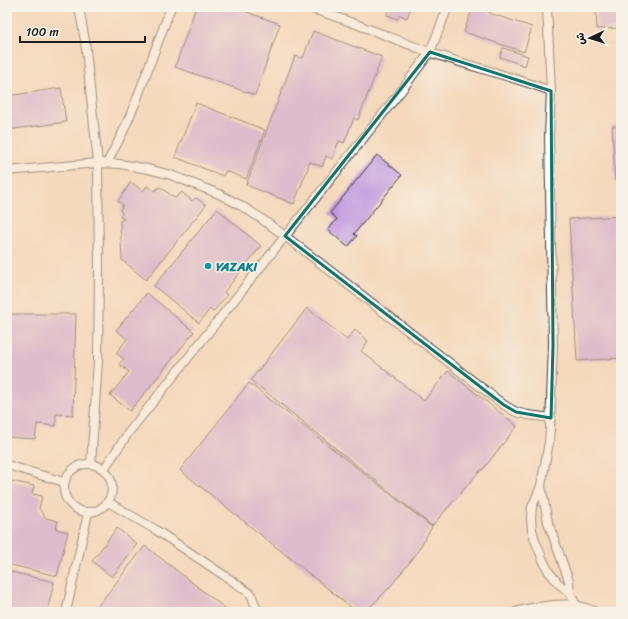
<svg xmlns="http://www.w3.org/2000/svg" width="628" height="619" viewBox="0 0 628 619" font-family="Sriracha,'Playpen Sans Arabic',sans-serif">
<rect width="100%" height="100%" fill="#f7f3e8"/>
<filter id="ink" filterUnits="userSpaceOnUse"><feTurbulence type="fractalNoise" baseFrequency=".025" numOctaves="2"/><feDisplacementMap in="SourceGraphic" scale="8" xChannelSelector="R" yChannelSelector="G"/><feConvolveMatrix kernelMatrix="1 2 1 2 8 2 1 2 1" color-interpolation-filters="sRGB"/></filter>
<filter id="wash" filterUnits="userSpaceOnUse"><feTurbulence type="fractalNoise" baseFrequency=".012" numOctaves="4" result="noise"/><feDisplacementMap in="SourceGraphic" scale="16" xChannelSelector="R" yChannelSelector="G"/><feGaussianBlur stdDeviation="0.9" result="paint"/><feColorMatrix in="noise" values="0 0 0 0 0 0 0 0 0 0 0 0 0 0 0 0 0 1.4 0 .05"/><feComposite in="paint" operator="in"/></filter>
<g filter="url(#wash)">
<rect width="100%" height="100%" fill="#f4d9bc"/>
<g id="blocks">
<!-- building -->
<g fill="#c199de">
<path d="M196 7H233L280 24 255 95 175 67Z"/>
<path d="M386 7H411L407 18 400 15 398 19 387 15 389 8Z"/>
<path d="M473 7H491L489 13 532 27 524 52 464 32Z"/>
<path d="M596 7H621V28L597 29Z"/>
<path d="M313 31 382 57 358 120 354 118 344 143 339 141 332 159 326 156 322 167 310 162 294 204 246 185 295 56 303 58Z"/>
<path d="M503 48 528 56 525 66 500 57Z"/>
<path d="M61 88 66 122 7 130V96Z"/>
<path d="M196 103 265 130 246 179 226 171 223 176 175 157Z"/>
<path d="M612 126H621V181H615Z"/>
<path d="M377 155 402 175 354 234 357 236 348 247 328 230 337 219 330 213Z"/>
<path d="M131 182 143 191 147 186 154 191 160 187 175 198 182 192 192 201 196 198 206 205 146 280 122 260 120 221 124 219 120 216 122 213 120 210 123 205 118 201Z"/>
<path d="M217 209 261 246 224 292 227 295 213 312 210 309 199 323 154 286Z"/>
<path d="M621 216V358L577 361 569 219Z"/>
<path d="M147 293 194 332 130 411 110 395 129 372 119 364 124 359 116 353 127 339 116 330Z"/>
<path d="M307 308 347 340 355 330 368 341 361 351 424 401 448 371 517 426 484 468 479 472 432 526 251 380Z"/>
<path d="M7 314H76L73 415 56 414V426L37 424 35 439 7 437Z"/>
<path d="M249 383 432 527 414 557 389 588 365 612H357L180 470Z"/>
<path d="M7 480 34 486 32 494 42 496 39 509 46 518 58 521 56 529 68 532 57 576 7 564Z"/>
<path d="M117 528 137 544 112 577 92 561Z"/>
<path d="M145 546 230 612H93Z"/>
<path d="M7 571 54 582 47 612H7Z"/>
</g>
</g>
</g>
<g filter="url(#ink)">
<use href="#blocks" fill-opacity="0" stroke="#3c3834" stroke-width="1"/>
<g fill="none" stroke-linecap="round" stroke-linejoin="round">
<!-- minor casing -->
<g stroke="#3c3834" stroke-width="10">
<g id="minor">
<path d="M79 7 85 41 98 163 99 271 98 361 91 464"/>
<path d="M306 7C347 19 388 37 429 52 469 66 511 76 551 91"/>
<path d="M547 7 551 91 549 137 553 345 550 428 549 442 541 486 532 507 531 517 532 530 535 540 543 560 549 572 558 583 570 593"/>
<path d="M107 163 123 132 135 104 171 7"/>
<path d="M7 171 98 163 120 164 148 169 171 175 219 194 240 205 259 217 285 236 504 405 516 412 528 415 551 418"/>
<circle cx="88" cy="488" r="24"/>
<path d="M7 465 64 482"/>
<path d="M104 469 129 432 401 91 430 52 448 7"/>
<path d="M541 486 548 522 569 581 570 593 576 605"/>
<path d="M108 502 156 530 228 578 251 594 256 607 255 612"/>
<path d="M66 612 88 513"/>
<path d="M516 612C529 607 562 603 575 605 582 606 590 610 597 612"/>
</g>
</g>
<!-- minor -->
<use href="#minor" stroke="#fff" stroke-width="8"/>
</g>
</g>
<!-- marked area -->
<path d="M0 0H628V619H0ZM430 52 551 91 553 345 551 418 516 412 504 405 285 236Z" fill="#f4d9bc" fill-opacity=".55" fill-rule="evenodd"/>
<path fill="none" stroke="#0f766e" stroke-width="3" stroke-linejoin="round" d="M430 52 551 91 553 345 551 418 516 412 504 405 285 236Z"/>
<!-- markers -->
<circle fill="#0f9aa8" stroke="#f7f3e8" stroke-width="1.5" cx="208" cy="266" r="4"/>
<g text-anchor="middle" stroke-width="3" stroke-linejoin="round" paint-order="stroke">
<!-- culture labels -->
<g font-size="13" font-weight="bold" fill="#0d838f" stroke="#f7f3e8" text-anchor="start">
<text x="216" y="271">YAZAKI</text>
</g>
</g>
<!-- margin -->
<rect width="628" height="619" fill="none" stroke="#f7f3e8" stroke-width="24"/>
<!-- north arrow -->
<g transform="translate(590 38) rotate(266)" stroke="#f7f3e8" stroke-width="3" paint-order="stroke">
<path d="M0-3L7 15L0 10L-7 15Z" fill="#1c1c1c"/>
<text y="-6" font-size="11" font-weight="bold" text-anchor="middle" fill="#1c1c1c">ش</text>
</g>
<!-- scale -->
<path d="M20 36v6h125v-6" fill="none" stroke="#1c1c1c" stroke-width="2"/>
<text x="26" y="36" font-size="12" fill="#1c1c1c" stroke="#f7f3e8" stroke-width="3" paint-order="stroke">100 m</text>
</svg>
